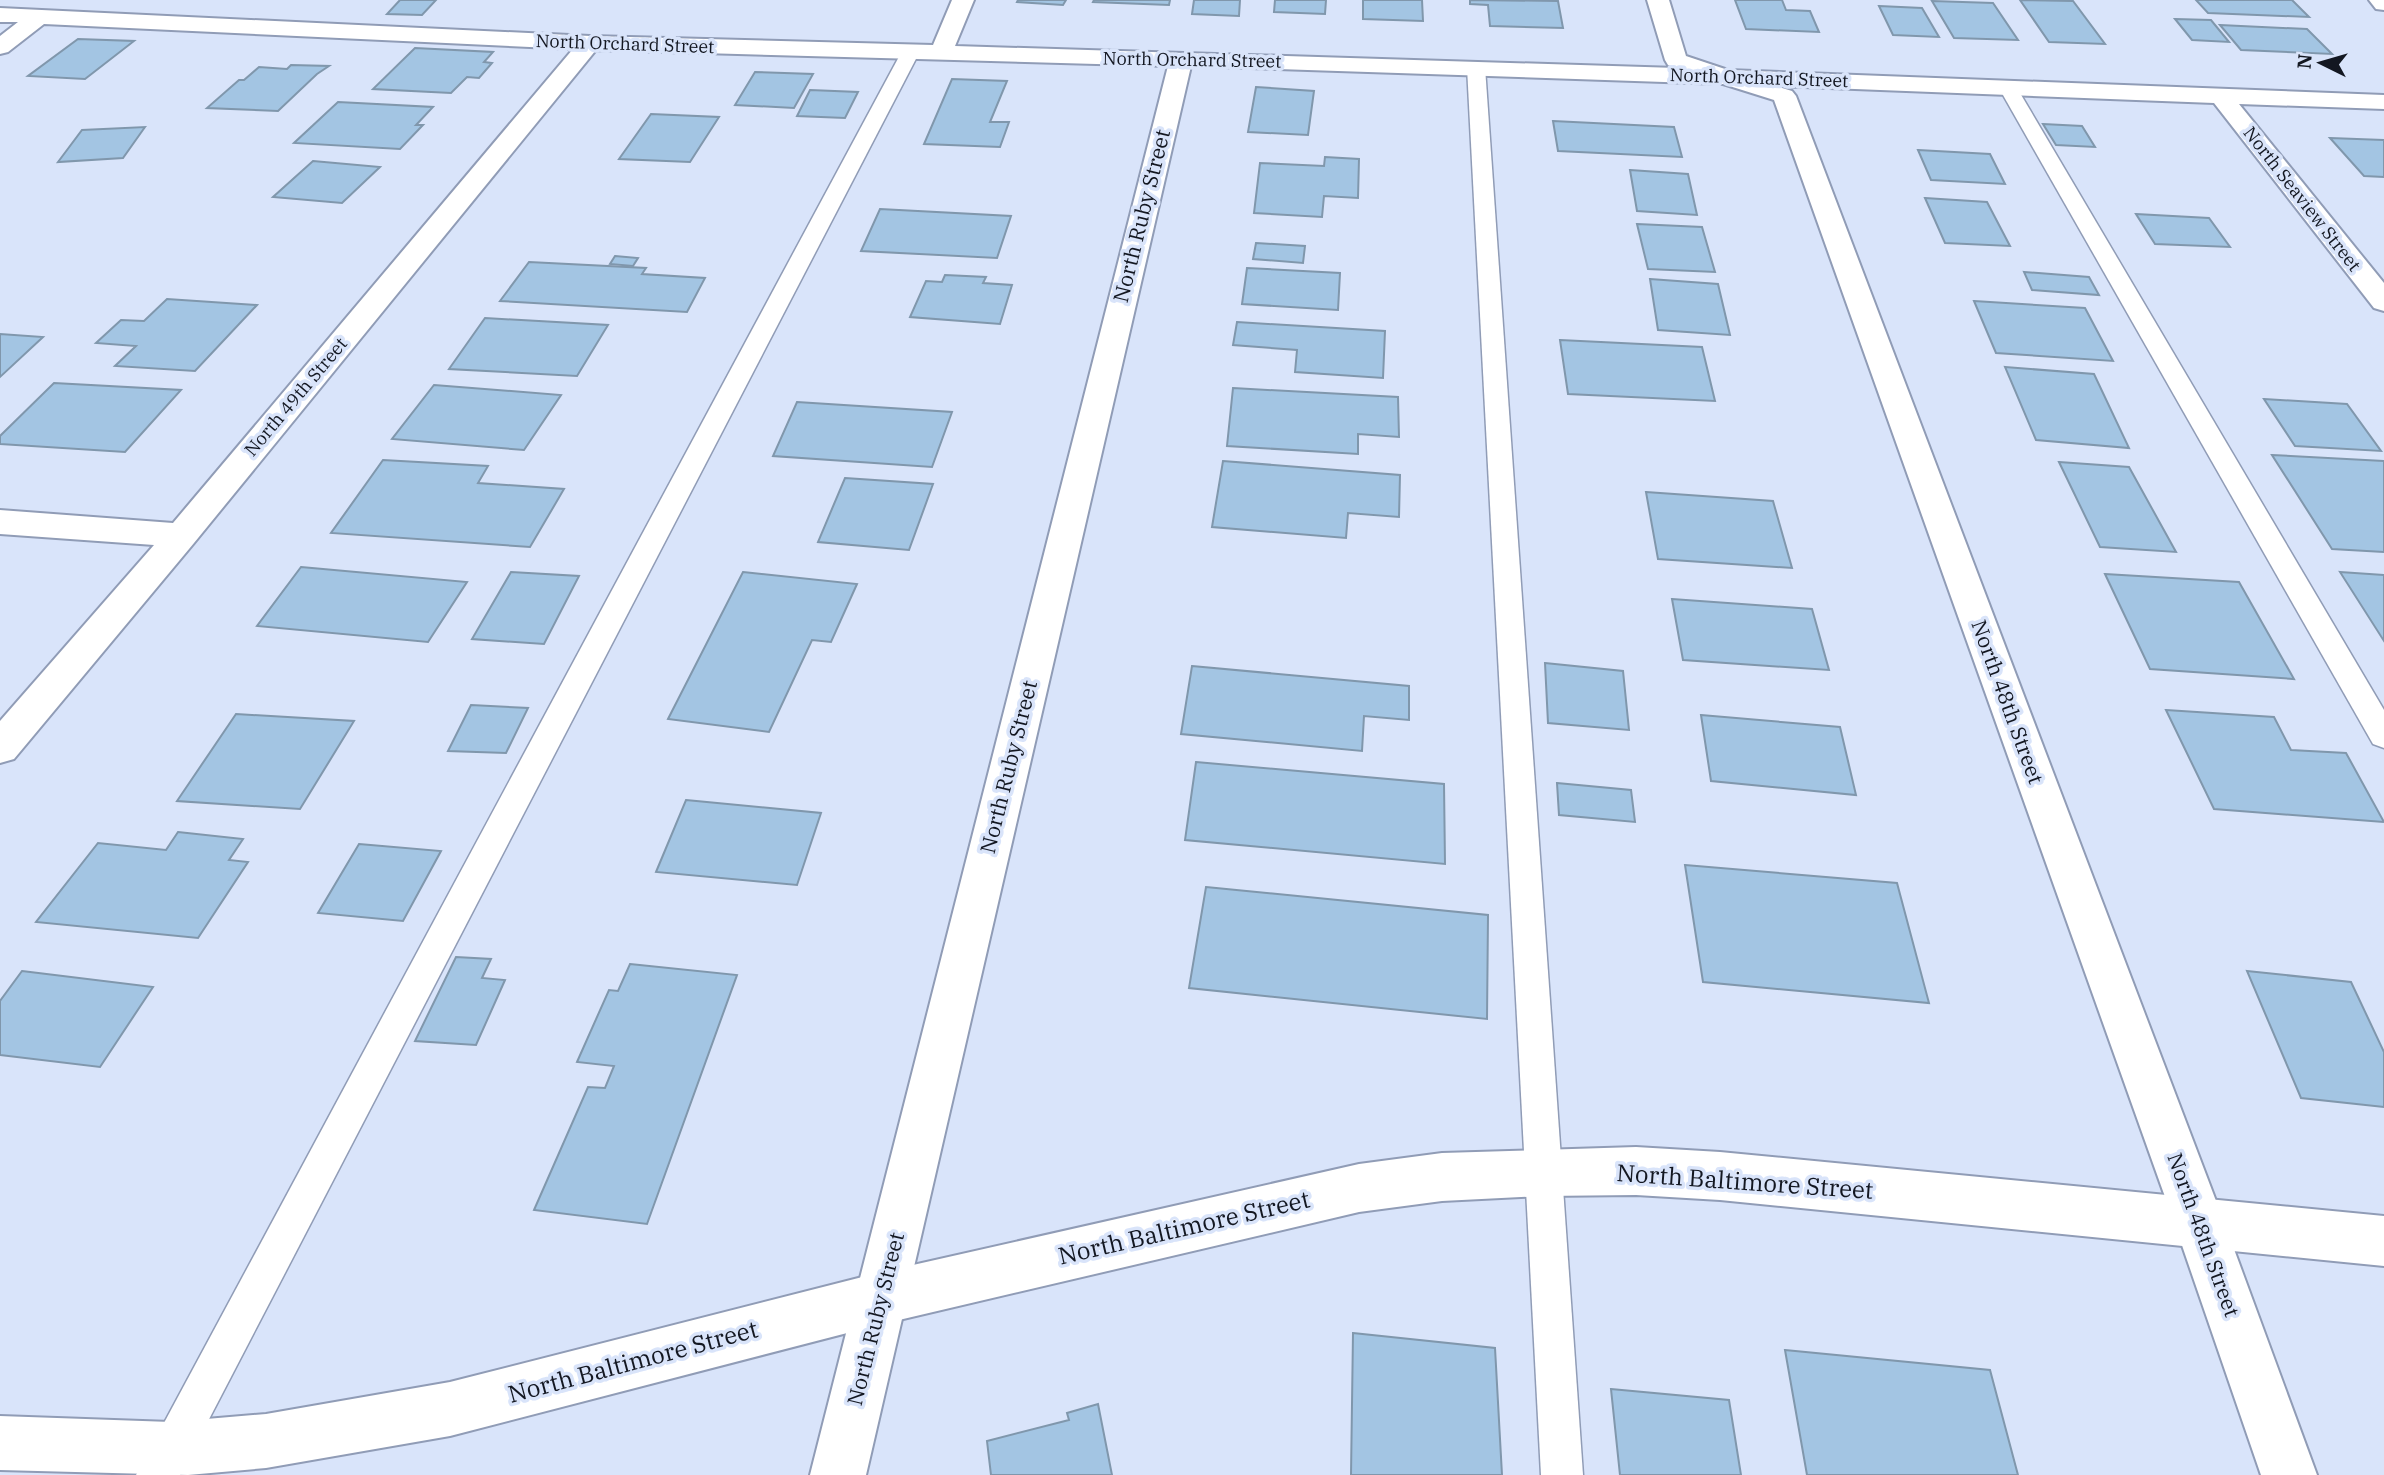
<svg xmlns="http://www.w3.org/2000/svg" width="2384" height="1475" viewBox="0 0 2384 1475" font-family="'IBM Plex Serif',serif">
<rect width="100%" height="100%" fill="#d9e4fa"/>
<!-- building -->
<g fill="#a3c5e3" stroke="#8097ac" stroke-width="2">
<path d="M400 0H436L422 15 387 14Z"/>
<path d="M1018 0H1066L1063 5 1017 2Z"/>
<path d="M1094 0H1170L1169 5 1093 2Z"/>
<path d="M1194 0H1240L1239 16 1192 14Z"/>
<path d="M1275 0H1326L1325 14 1274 12Z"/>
<path d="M1363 0H1422L1423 21 1363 19Z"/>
<path d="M1470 0 1558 1 1563 28 1490 26 1488 5 1470 4Z"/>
<path d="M1735 0H1782L1786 10 1810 11 1819 32 1746 29Z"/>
<path d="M2020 0 2073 1 2105 44 2049 42Z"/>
<path d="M2196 0H2292L2309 17 2208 13Z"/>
<path d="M1932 1 1993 3 2018 40 1954 38Z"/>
<path d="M1879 6 1922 8 1939 37 1893 35Z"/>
<path d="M2175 19 2211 20 2229 42 2192 40Z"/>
<path d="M2220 25 2307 29 2332 54 2241 50Z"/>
<path d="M78 39 134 41 85 79 28 76Z"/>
<path d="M415 48 493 52 484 62 492 63 479 78 467 77 451 93 373 89Z"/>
<path d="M291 65 329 66 317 74 278 111 207 108 239 80H244L259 67 287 69Z"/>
<path d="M755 72 813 74 794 108 735 105Z"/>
<path d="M952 79 1007 81 990 122H1009L1000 147 924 144Z"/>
<path d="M1256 87 1314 91 1308 135 1248 132Z"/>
<path d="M810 90 858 92 845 118 797 116Z"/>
<path d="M338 102 433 107 416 125H423L400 149 294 143Z"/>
<path d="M651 114 719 117 690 162 619 159Z"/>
<path d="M1553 121 1674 127 1682 157 1558 151Z"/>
<path d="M2043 124 2082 126 2095 147 2056 145Z"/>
<path d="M145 127 123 158 58 162 82 130Z"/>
<path d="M2330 138 2384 140V177L2364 176Z"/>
<path d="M1918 150 1990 154 2005 184 1931 180Z"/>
<path d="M1325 157 1359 159 1358 198 1324 196 1322 217 1254 213 1260 163 1324 166Z"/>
<path d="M313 161 380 167 342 203 273 197Z"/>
<path d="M1630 170 1688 174 1697 215 1637 211Z"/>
<path d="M1925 198 1987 202 2010 246 1945 243Z"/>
<path d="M880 209 1011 216 997 258 861 251Z"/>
<path d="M2136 214 2209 218 2230 247 2155 244Z"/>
<path d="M1637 224 1702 227 1715 272 1648 269Z"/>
<path d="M1256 243 1305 246 1303 263 1253 259Z"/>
<path d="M615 256 638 258 633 266 610 264Z"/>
<path d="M529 262 646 268 642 274 705 278 687 312 500 301Z"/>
<path d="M1247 268 1340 273 1338 310 1242 304Z"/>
<path d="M2024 272 2089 277 2099 295 2032 290Z"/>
<path d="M945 275 986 277 983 283 1012 285 1000 324 910 317 926 281 942 282Z"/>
<path d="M1650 279 1718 284 1730 335 1658 330Z"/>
<path d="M167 299 257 305 195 371 115 366 136 346 96 343 121 320 144 321Z"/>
<path d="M1974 301 2085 308 2113 361 1996 353Z"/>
<path d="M485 318 608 325 577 376 449 369Z"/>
<path d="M1237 322 1385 331 1383 378 1295 372 1297 350 1233 345Z"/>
<path d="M0 334 43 337 0 377Z"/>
<path d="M1560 340 1702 347 1715 401 1568 394Z"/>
<path d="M2005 367 2094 374 2129 448 2036 440Z"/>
<path d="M54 383 181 390 125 452 0 444V436Z"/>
<path d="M434 385 561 395 524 450 392 439Z"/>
<path d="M1233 388 1398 397 1399 437 1358 434V454L1227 446Z"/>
<path d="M2264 399 2347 404 2381 451 2295 446Z"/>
<path d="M797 402 952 412 932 467 773 456Z"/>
<path d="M2272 455 2384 461V552L2332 549Z"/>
<path d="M383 460 488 466 478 483 564 489 530 547 331 533Z"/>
<path d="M1223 461 1400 475 1399 517 1348 513 1346 538 1212 527Z"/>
<path d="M2059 462 2129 467 2176 552 2100 547Z"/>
<path d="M845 478 933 484 909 550 818 542Z"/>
<path d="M1646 492 1773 501 1792 568 1658 559Z"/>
<path d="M301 567 467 582 428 642 257 626Z"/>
<path d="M511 572 579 576 544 644 472 639Z"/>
<path d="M743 572 857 584 831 642 812 640 769 732 668 719Z"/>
<path d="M2340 572 2384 575V641Z"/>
<path d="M2105 574 2239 582 2294 679 2150 669Z"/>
<path d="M1672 599 1812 609 1829 670 1683 660Z"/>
<path d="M1545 663 1623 671 1629 730 1548 723Z"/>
<path d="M1192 666 1409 686V720L1364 716 1362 751 1181 734Z"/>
<path d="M471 705 528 708 506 753 448 751Z"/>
<path d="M2166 710 2274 717 2291 750 2346 753 2384 822 2214 809Z"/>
<path d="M236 714 354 721 300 809 177 801Z"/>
<path d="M1701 715 1840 727 1856 795 1711 781Z"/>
<path d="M1196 762 1444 784 1445 864 1185 840Z"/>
<path d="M1557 783 1631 790 1635 822 1559 815Z"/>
<path d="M686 800 821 813 797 885 656 872Z"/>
<path d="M178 832 243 839 229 860 248 862 198 938 36 922 98 843 166 850Z"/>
<path d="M359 844 441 851 403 921 318 913Z"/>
<path d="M1685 865 1897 883 1929 1003 1703 982Z"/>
<path d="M1206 887 1488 915 1487 1019 1189 988Z"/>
<path d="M456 957 491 959 482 978 505 980 476 1045 415 1041Z"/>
<path d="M630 964 737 975 647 1224 534 1210 588 1087 605 1088 614 1066 577 1062 609 990 618 991Z"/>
<path d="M22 971 153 987 100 1067 0 1055V1001Z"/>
<path d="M2247 971 2351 982 2384 1052V1107L2301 1098Z"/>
<path d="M1353 1333 1495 1348 1502 1475H1351Z"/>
<path d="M1785 1350 1990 1370 2018 1475H1807Z"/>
<path d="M1611 1389 1729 1400 1741 1475H1620Z"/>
<path d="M1098 1404 1112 1475H991L987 1441 1069 1420 1067 1413Z"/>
</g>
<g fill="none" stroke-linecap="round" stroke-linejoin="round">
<!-- service casing -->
<g stroke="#909cb6" stroke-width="3">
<g id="service">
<path d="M910 48 919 53 180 1475H136L901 53Z"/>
<path d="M1476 62 1485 67 1583 1475H1541L1467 67Z"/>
<path d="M2008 83 2017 88 2384 710V748L2373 744 1999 88Z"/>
</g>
</g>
<!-- minor casing -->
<g stroke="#909cb6" stroke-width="4">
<g id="minor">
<path d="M952 0H974L955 46 1677 68 1668 65 1665 60 1647 0H1669L1686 56 1728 70 2384 95V109L2239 104 2384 283V311L2374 308 2214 103 1776 86 1792 91 1796 96 2224 1222 2317 1475H2261L2174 1222 1774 100 1723 84 1191 66 866 1475H810L1168 66 596 50 194 543 14 759 0 763V721L154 545 0 534V510L173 523 573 49 44 24 8 52 0 54V36L18 22H0V8L590 36 933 45Z"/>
<path d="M2369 0H2384V10L2376 9Z"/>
</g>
</g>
<!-- tertiary casing -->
<g stroke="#909cb6" stroke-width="4">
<path id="tertiary" d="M1636 1147 1720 1152 2384 1216V1266L1720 1200 1636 1195 1543 1196 1442 1201 1359 1212 882 1324 450 1436 266 1468 188 1475 0 1470V1416L171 1422 266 1414 450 1382 882 1272 1359 1164 1442 1153Z"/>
</g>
<!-- service -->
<use href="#service" fill="#fff" fill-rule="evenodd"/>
<!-- minor -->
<use href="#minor" fill="#fff" fill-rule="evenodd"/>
<!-- tertiary -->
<use href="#tertiary" fill="#fff" fill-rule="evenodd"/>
</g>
<g text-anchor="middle" stroke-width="7" stroke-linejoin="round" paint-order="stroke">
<!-- far-street labels -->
<g font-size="18" fill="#131721" stroke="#d9e4fa">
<text transform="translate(625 44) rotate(2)" y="6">North Orchard Street</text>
<text transform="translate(1192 60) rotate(1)" y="6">North Orchard Street</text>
<text transform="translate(1759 78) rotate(2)" y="6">North Orchard Street</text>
<text transform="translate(2302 199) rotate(52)" y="6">North Seaview Street</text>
<text transform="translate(296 397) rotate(-50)" y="6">North 49th Street</text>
</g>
<!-- street labels -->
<g font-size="21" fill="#131721" stroke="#d9e4fa">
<text transform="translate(1142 216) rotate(-76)" y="7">North Ruby Street</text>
<text transform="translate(2007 702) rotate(70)" y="7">North 48th Street</text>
<text transform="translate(1009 767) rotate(-76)" y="7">North Ruby Street</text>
<text transform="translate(2203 1235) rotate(70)" y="7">North 48th Street</text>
<text transform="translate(876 1319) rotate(-76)" y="7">North Ruby Street</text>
</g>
<!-- near-street labels -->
<g font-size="24" fill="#131721" stroke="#d9e4fa">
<text transform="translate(1745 1182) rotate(4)" y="8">North Baltimore Street</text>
<text transform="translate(1184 1228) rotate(-13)" y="8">North Baltimore Street</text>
<text transform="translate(633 1362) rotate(-15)" y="8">North Baltimore Street</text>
</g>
</g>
<!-- north arrow -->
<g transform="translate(2321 63) rotate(275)" stroke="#d9e4fa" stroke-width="5" paint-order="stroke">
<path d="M0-5L12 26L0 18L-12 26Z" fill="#131721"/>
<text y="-10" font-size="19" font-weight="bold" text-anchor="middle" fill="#131721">N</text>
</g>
</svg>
